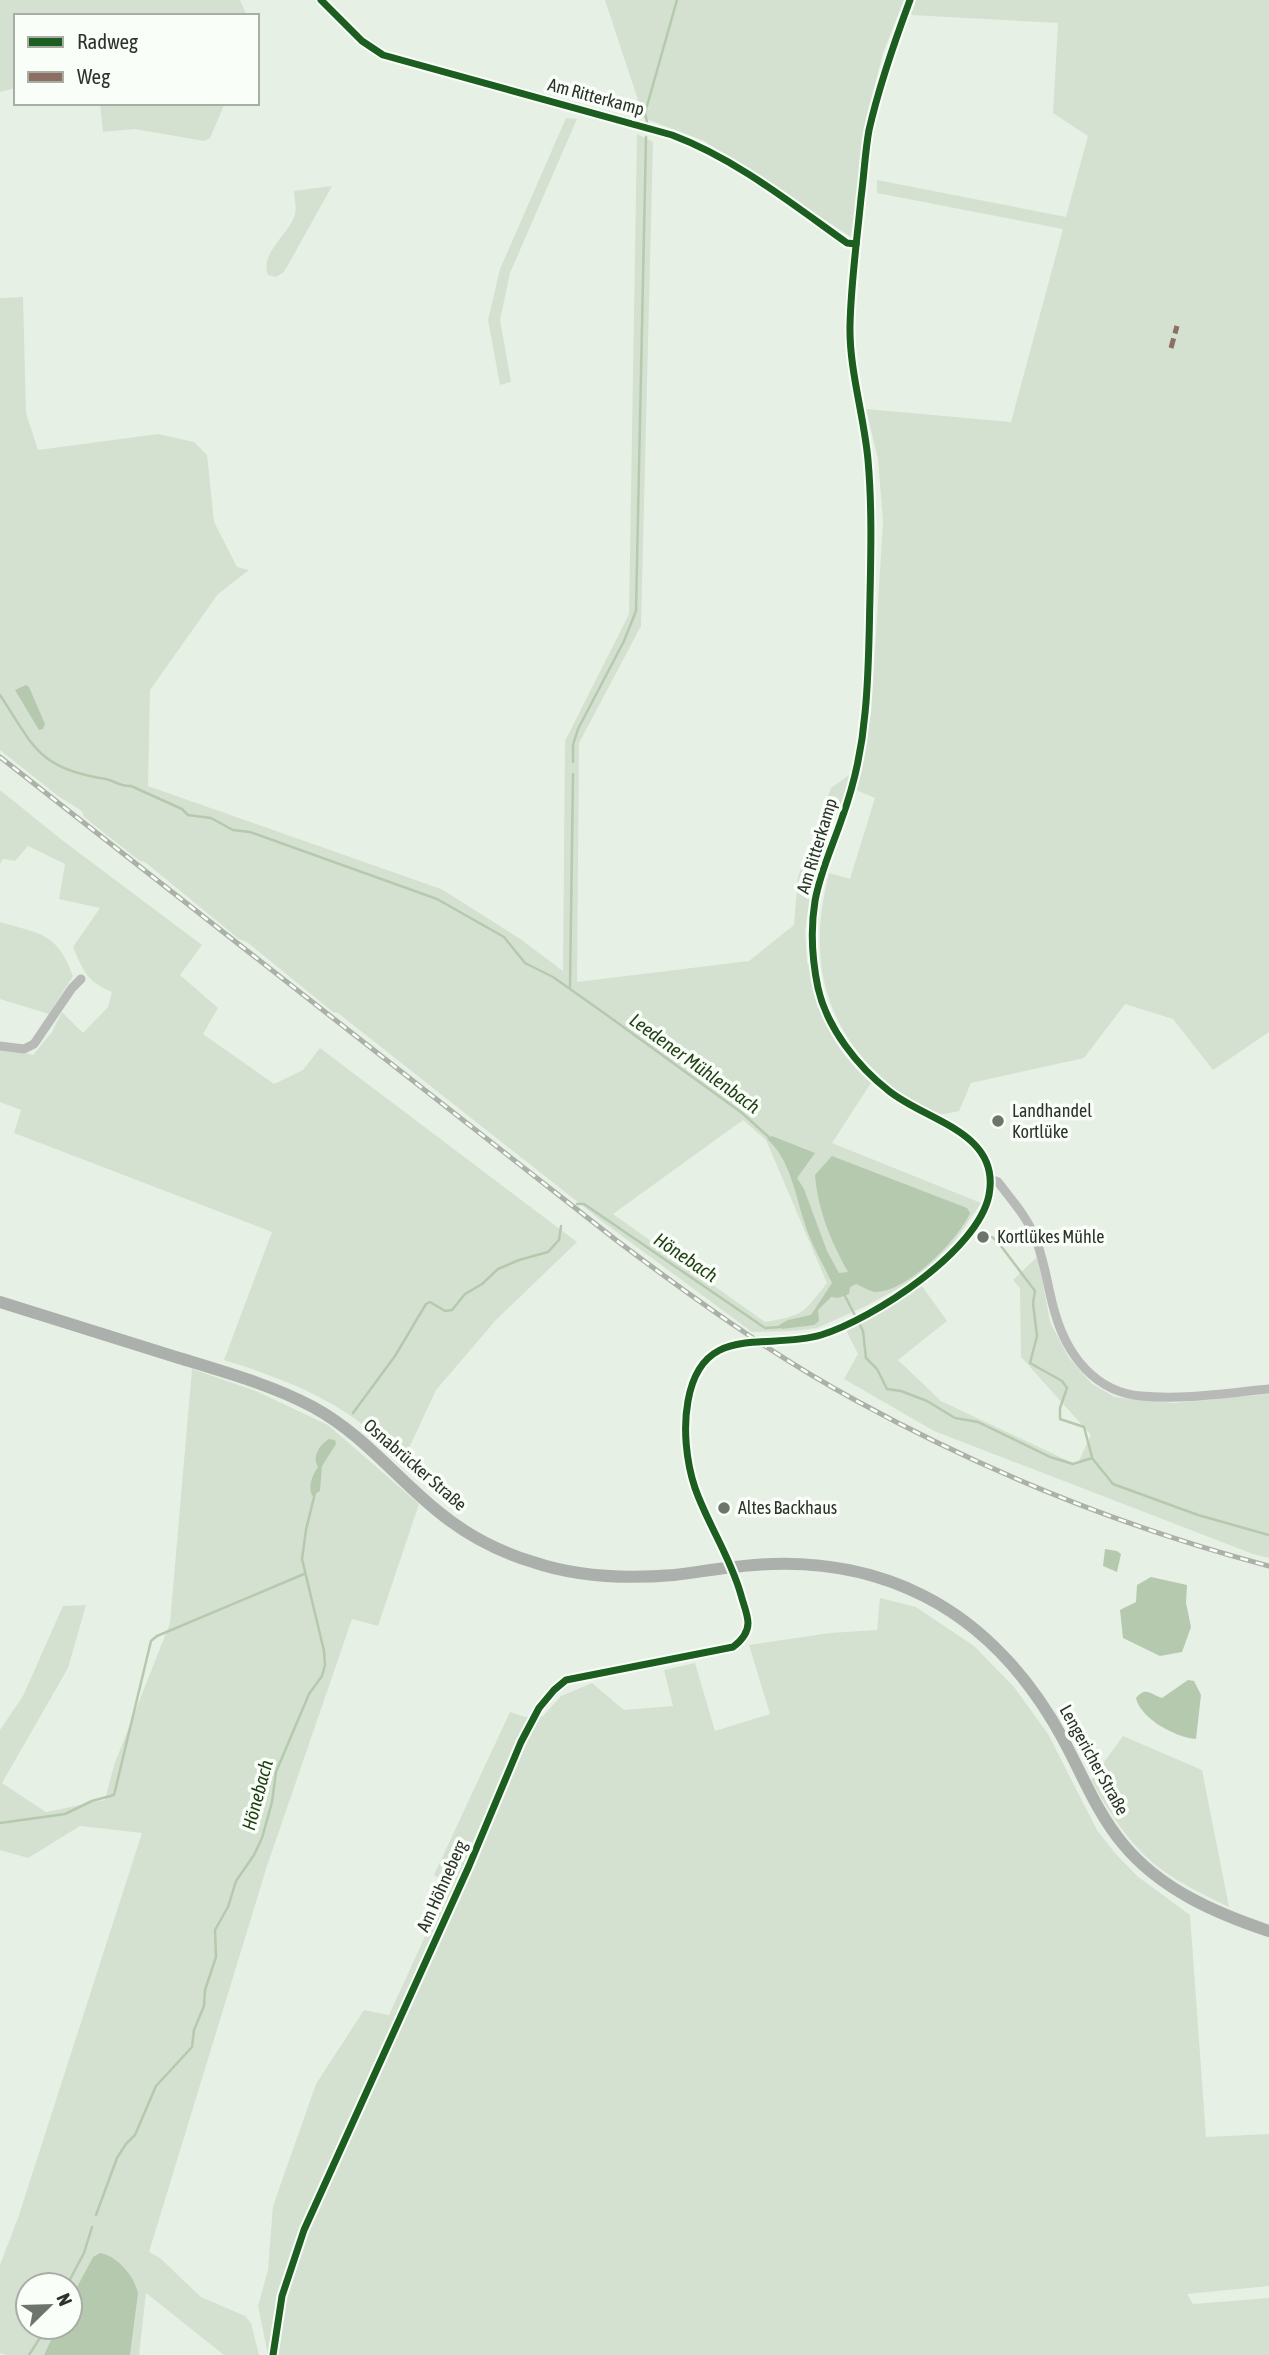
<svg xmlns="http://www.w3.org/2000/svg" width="1269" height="2355" viewBox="0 0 1269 2355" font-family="'Asap Condensed',sans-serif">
<rect width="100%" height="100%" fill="#e7f0e4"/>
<!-- green -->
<g fill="#d4e1d0" fill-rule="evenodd">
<path d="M0 0H240L247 16H16V88L0 92Z"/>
<path d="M605 0H904L883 53 864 128 863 153 851 237 704 141 641 117 640 106Z"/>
<path d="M916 0H1269V1032L1213 1070 1173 1019 1125 1004 1084 1058 971 1083 959 1111C953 1112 944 1115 938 1114 919 1111 901 1094 888 1083 821 1025 808 956 829 873L850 879 875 798 856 790 871 714 883 522 878 459 866 409 1011 422 1063 229 877 193V180L1066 217 1088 136 1053 113 1058 23 911 15Z"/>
<path d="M100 103H225L210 138 204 141 135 129 103 132Z"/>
<path d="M566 118 577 119 510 273 500 320 511 382 500 385 488 320 500 269Z"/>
<path d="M637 134 653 142 641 626 579 743 577 982 749 961 794 925 798 877 831 788 852 773 811 886 805 932 807 963 810 964C818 1016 832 1048 871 1083L832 1143 981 1203 954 1242 917 1278 866 1306 817 1328 793 1331 752 1332 603 1222 338 1013 333 1012 247 942 239 939 145 862 140 861 84 817 82 811 58 796 0 750V298L23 297 26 413 38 450 158 434 194 442 207 455 214 522 237 567 249 570 218 594 150 690 148 786 441 889 519 938 563 971 565 741 629 614ZM743 1120 766 1140 827 1283C802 1314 805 1315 765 1322L613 1214Z"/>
<path d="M332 186 284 272 276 277 268 275C259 253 290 234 295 214 297 208 294 198 294 191Z"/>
<path d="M0 790 62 840 202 945 180 975 218 1008 203 1034 274 1084 303 1070 320 1048 577 1242 496 1320 436 1390 403 1461C388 1448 374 1433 358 1421 319 1392 270 1374 224 1360L272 1232 14 1133 21 1110 0 1102V1046L33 1055 52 1032 62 1012 83 1033 108 1007 112 992C86 981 84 972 73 947L100 908 59 899 65 864 28 846 15 861 3 859 0 864Z"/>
<path d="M0 922C40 934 57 932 73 976L49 1014 0 999Z"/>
<path d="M1038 1256 1050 1322 1069 1358 1092 1384 1115 1397 1173 1403 1269 1394V1558L1253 1554 934 1431 844 1379 858 1354 846 1330 874 1316 922 1286 947 1321 898 1360 941 1401 1077 1465 1091 1435 1021 1357 1020 1288 1013 1280Z"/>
<path d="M192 1369 256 1391 328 1425 419 1504 378 1626 352 1619 267 1866 149 2252 160 2258 201 2297 245 2316 251 2323 259 2355H224L146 2293 139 2355H130L138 2294 93 2257 70 2300V2285H28V2327H57L44 2355H7L0 2353V2265L18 2218 142 1833 80 1826 28 1858 0 1850V1730L23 1696 63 1606 86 1605 68 1668 2 1783 46 1812 105 1800 114 1765 170 1623Z"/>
<path d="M880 1598 916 1607 974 1646 1014 1687 1048 1734 1097 1830 1114 1852 1137 1876 1190 1915 1206 2137 1269 2134V2286L1187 2294 1193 2304 1269 2298V2355H268L258 2306 268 2270 273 2206 316 2084 364 2010 389 2015 449 1884 434 1875 510 1712 525 1717 543 1716 561 1696 592 1683 624 1710 673 1706 664 1670 695 1663 715 1731 770 1714 749 1645 830 1633 877 1630Z"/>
<path d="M1123 1736 1202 1770 1229 1907C1204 1895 1179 1883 1157 1866 1130 1845 1108 1811 1091 1780Z"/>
</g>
<!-- water -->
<g fill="#b5c9af">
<path d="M26 685 29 687 45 724 43 729 39 730 15 690Z"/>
<path d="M772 1136 815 1153 797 1178 804 1189 827 1251 839 1273 848 1272C831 1241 818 1211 815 1175L832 1156 967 1208 970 1213C959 1239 907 1292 876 1292 870 1292 862 1286 856 1284L850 1287 849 1294 838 1298 831 1297 818 1310 819 1321 814 1325 782 1329 779 1325 788 1320 811 1315 832 1283C822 1262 809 1240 803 1218 795 1192 789 1158 767 1139Z"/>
<path d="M329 1439 335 1440 336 1444 322 1466 320 1491 312 1496C308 1485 312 1476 318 1467 312 1457 319 1445 329 1439Z"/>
<path d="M1105 1549 1117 1551 1121 1554 1117 1572 1103 1566Z"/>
<path d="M1151 1577 1187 1585 1186 1603 1191 1627 1182 1652 1160 1656 1123 1638 1120 1610 1136 1602 1137 1585Z"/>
<path d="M1188 1680 1194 1681 1201 1695 1196 1739C1176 1738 1140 1718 1136 1698 1146 1686 1150 1694 1162 1698Z"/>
<path d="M100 2253C117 2256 135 2276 138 2294L130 2355H44L57 2327H70V2300L93 2257Z"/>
</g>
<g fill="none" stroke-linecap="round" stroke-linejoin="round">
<!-- stream -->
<g stroke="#b5c9af" stroke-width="2.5">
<path d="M647 122 645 113 677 0"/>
<path d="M0 695C34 747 39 769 106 779 115 781 121 787 131 786L182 809 188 815 211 818 233 830 250 832 437 899 504 937 525 963 553 977 604 1013 742 1113 772 1140"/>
<path d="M573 762V745L578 729 624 641 636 611 646 137"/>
<path d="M570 987 573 774"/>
<path d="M577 1204H584L765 1328 780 1327"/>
<path d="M992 1237 998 1242 1035 1291 1033 1303 1037 1336 1030 1363 1062 1381 1067 1388 1060 1408V1419L1084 1427 1092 1457"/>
<path d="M844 1294 863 1331 866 1358 877 1369 887 1389 901 1391 927 1401 955 1418 978 1422 1050 1457 1073 1464 1092 1458 1113 1484 1198 1515 1269 1535"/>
<path d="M353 1413 395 1356 426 1304 430 1302 445 1311 452 1310 465 1294 482 1284 498 1269 519 1260 548 1252 559 1240 561 1226"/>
<path d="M0 1823 65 1814 92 1801 114 1795 151 1641 157 1636 304 1574"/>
<path d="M96 2215 117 2158 126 2144 135 2135 156 2086 192 2047 194 2030 204 2006 205 1990 216 1957 215 1930 228 1907 236 1881 254 1855 262 1838 272 1802 276 1772 309 1694 322 1676 325 1665 324 1651 302 1559 306 1530 315 1493"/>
<path d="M67 2285 84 2253 92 2227"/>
<path d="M29 2355 47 2327"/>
</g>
<!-- minor -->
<g stroke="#b7bab6" stroke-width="9">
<path d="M321 0 362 41 383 55 672 135C736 159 792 204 847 243L856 244"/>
<path d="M0 1046 24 1049 34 1044 72 988 81 979"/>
<path d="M990 1179 998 1182C1011 1199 1026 1216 1034 1235 1045 1259 1047 1287 1055 1313 1067 1355 1095 1392 1141 1396 1183 1400 1227 1393 1269 1389"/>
<path d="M273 2355 282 2296 304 2230 469 1866 521 1742 539 1708 554 1690 566 1680 733 1647C741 1641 748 1634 748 1623 748 1615 743 1603 741 1595 730 1556 708 1525 695 1488 686 1461 683 1428 688 1401 702 1321 766 1351 821 1335 873 1319 978 1251 989 1195 1001 1132 926 1121 889 1091 858 1067 827 1028 818 988 812 959 810 931 815 901 820 872 833 845 842 818 854 785 862 749 865 713 869 675 869 635 870 596 871 551 872 505 868 460 864 415 849 370 850 325 851 282 857 240 861 198 864 176 865 152 869 130 879 86 894 43 910 0"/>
</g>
<!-- secondary -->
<path stroke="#acb0ac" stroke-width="12" d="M0 1302C60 1321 120 1340 179 1358 225 1372 272 1385 313 1407 363 1434 397 1479 440 1513 467 1535 500 1552 533 1562 577 1577 627 1579 674 1575 706 1571 739 1565 771 1564 823 1562 877 1572 924 1596 985 1627 1031 1680 1063 1739 1082 1774 1097 1813 1123 1844 1160 1889 1215 1913 1269 1931"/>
<!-- rail casing -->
<g stroke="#abb0a8" stroke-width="5">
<path id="rail" d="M0 757 616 1240C693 1298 771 1354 855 1400 986 1472 1125 1528 1269 1566"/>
</g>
<!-- rail -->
<use href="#rail" stroke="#fafef9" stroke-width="2.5" stroke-dasharray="8" stroke-linecap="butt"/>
<!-- quiet -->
<path stroke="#8d6e63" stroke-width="5" stroke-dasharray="10 5" stroke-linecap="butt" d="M1171 348 1177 326"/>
<!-- cycleway casing -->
<g stroke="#fafef9" stroke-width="11">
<g id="cycleway">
<path d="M321 0 362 41 383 55 672 135C736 159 792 204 847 243L856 244"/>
<path d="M273 2355 282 2296 304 2230 469 1866 521 1742 539 1708 554 1690 566 1680 733 1647C741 1641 748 1634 748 1623 748 1615 743 1603 741 1595 730 1556 708 1525 695 1488 686 1461 683 1428 688 1401 702 1321 766 1351 821 1335 873 1319 978 1251 989 1195 1001 1132 926 1121 889 1091 858 1067 827 1028 818 988 812 959 810 931 815 901 820 872 833 845 842 818 854 785 862 749 865 713 869 675 869 635 870 596 871 551 872 505 868 460 864 415 849 370 850 325 851 282 857 240 861 198 864 176 865 152 869 130 879 86 894 43 910 0"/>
</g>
</g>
<!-- cycleway -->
<use href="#cycleway" stroke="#1b5e20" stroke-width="7"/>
</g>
<!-- markers -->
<g fill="#6d756b" stroke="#fafef9" stroke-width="2.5">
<circle cx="998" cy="1121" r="7"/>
<circle cx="983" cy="1237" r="7"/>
<circle cx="724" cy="1508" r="7"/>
</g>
<g text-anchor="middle" stroke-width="7" stroke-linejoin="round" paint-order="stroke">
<!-- street labels -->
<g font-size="18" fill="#2c332a" stroke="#fafef9">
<text transform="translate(596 97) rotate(15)" y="6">Am Ritterkamp</text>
<text transform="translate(817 846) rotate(-73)" y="6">Am Ritterkamp</text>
<text transform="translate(415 1465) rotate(41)" y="6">Osnabrücker Straße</text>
<text transform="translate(1094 1760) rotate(61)" y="6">Lengericher Straße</text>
<text transform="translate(442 1886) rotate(-66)" y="6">Am Höhneberg</text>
</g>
<!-- poi labels -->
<g font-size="18" fill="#2c332a" stroke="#fafef9" text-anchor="start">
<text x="1012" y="1117">Landhandel<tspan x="1012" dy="21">Kortlüke</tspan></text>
<text x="997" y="1243">Kortlükes Mühle</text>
<text x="738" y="1514">Altes Backhaus</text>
</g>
<!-- water labels -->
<g font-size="19" font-style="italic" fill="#1d3f12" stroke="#fafef9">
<text transform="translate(695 1063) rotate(36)" y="7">Leedener Mühlenbach</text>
<text transform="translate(686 1257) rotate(34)" y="7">Hönebach</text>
<text transform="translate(257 1795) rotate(-75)" y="7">Hönebach</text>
</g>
</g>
<!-- legend -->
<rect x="14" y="14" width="245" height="91" fill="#fafef9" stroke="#a8ada6" stroke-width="2"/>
<rect x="28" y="37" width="35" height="10" fill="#1b5e20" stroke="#a8ada6" stroke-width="2"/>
<text x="77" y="49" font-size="21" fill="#2c332a">Radweg</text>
<rect x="28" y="72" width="35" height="10" fill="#8d6e63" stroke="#a8ada6" stroke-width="2"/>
<text x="77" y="84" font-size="21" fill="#2c332a">Weg</text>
<!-- north arrow -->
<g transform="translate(49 2306) rotate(67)"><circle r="33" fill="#fafef9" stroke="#a8ada6" stroke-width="2"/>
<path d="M0-5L12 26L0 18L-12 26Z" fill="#6d756b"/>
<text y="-10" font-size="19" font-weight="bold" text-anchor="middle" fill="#2c332a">N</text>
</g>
</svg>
